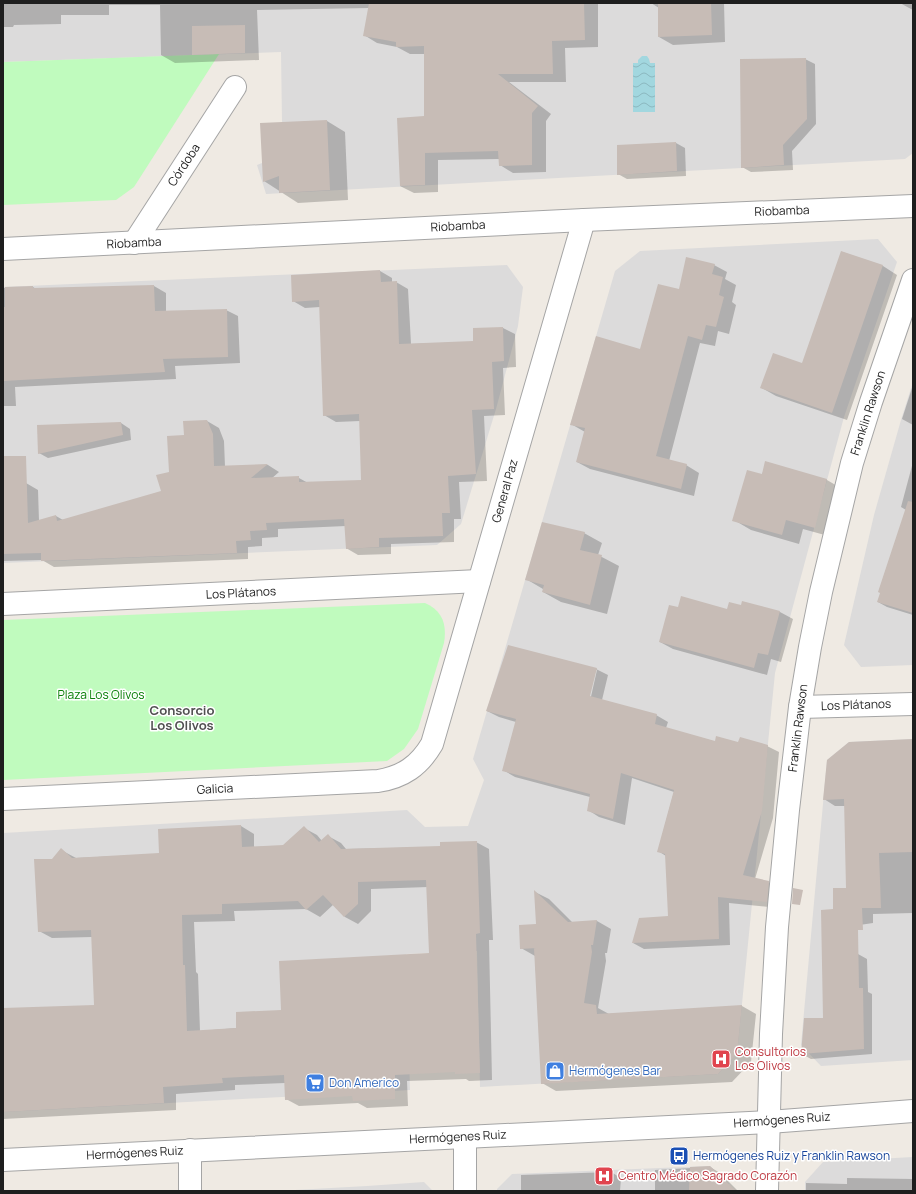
<svg xmlns="http://www.w3.org/2000/svg" width="916" height="1194" viewBox="0 0 916 1194" font-family="Manrope,sans-serif">
<defs>
<pattern id="water-waves" width="16" height="10" patternUnits="userSpaceOnUse"><rect width="16" height="10" fill="#a2d7df"/><path d="M0 5q4-4 8 0t8 0" fill="none" stroke="#8bb8bf"/></pattern>
</defs>
<rect width="100%" height="100%" fill="#efeae3"/>
<!-- residential -->
<g fill="#dcdbdb">
<path d="M3 3H913V153L905 159 266 194 257 165 262 163 282 122 281 52 3 62Z"/>
<path d="M878 239 897 262 844 417 775 673 737 1054 718 1074 480 1087 477 951 406 954 410 1090 3 1112V833L407 810 425 827 468 826 484 780 473 759 615 271 640 251Z"/>
<path d="M507 265 523 287 518 326 496 409 461 524 437 545 3 563V287Z"/>
<path d="M913 382V665L861 667 844 645 874 515 901 420Z"/>
<path d="M913 739V1060L821 1066 801 1045 827 760 849 742Z"/>
<path d="M913 1157V1191H805V1182L823 1162Z"/>
<path d="M710 1166 729 1184V1191H497V1189L512 1174Z"/>
<path d="M424 1182 433 1191H277L367 1186Z"/>
</g>
<!-- park -->
<g fill="#c0fbbe">
<path d="M219 54 134 187 116 200 3 205V62Z"/>
<path d="M425 603C443 611 447 625 444 643L418 729 404 749 387 761 3 780V620Z"/>
</g>
<!-- water -->
<path fill="url(#water-waves)" d="M642 56H647L649 59 650 63H655V112H633V63H638V60Z"/>
<!-- shadow -->
<g fill="#0003" fill-rule="evenodd">
<path d="M3 3H598V47L565 48 566 82H509L551 114 546 121V172L513 173 500 165V159L438 160V192L414 193 400 186 425 117V54H410L397 47 377 43 364 35 369 8 257 10 259 60 175 63 161 55 160 5H109V15H61V24L14 25 13 27H3Z"/>
<path d="M651 3H724L725 42 673 45 659 37V8Z"/>
<path d="M900 3H913V10L911 9Z"/>
<path d="M805 59 815 64 816 124 792 151 793 170 751 172 742 167Z"/>
<path d="M327 121 345 132 348 200 298 203 264 181Z"/>
<path d="M676 143 685 148 686 176 627 179 618 174V146Z"/>
<path d="M842 252 883 266 897 275 847 420 776 396 762 388 803 364Z"/>
<path d="M714 265 727 272 725 279 736 285 732 302 736 305 729 334 718 331 715 346 700 343 669 461 686 465 699 473 694 496 590 469 577 462 585 432 571 424 641 350 679 291Z"/>
<path d="M380 271 392 278V283L396 282 408 289 411 344 474 342 503 328 515 334 516 367 503 368 505 415 484 416 487 481 459 482 461 519H454V542L391 544V554L358 555 346 548V526L278 529V537L262 538V546L248 547V559L54 567 42 560 3 561V483H26L38 490 39 521 56 516 63 520 162 492 185 436 207 421 219 428 224 441 225 467 268 465 279 472 271 479 299 478 308 483 362 481 360 421 336 422 324 415 320 307 305 308 293 301Z"/>
<path d="M154 286 166 293V312L226 310 238 316 240 363 175 366 176 379 15 387 16 406H3V288L33 287 36 289Z"/>
<path d="M913 385V425L902 419Z"/>
<path d="M121 423 130 429 131 440 48 458 39 453Z"/>
<path d="M766 462 827 480 844 490 832 537 803 529 799 544 751 530 734 520 762 475Z"/>
<path d="M913 462V615L887 607 878 602 906 510 901 507Z"/>
<path d="M584 533 602 543 598 555 619 566 607 614 561 602 543 592V589L526 579Z"/>
<path d="M743 602 780 612 793 619 781 662 771 659 767 675 673 649 660 642 728 610 742 606Z"/>
<path d="M596 669 608 675 602 700 656 715 668 722 666 728 716 742 767 746 779 752 773 818 755 879 768 882 780 889 778 908 729 903 730 945 644 949 633 943 669 917 666 856 658 851 674 792 632 778 625 825 599 817 588 810 590 797 515 777 503 770 516 722 499 717 487 711ZM595 670H597L590 701H588Z"/>
<path d="M913 740V913L873 914V923L846 927 847 889 845 806H835L824 799Z"/>
<path d="M241 826 254 834V847L283 846 304 828 317 835 322 841 328 836 341 843 346 849 441 847 476 842 489 849 493 940H489L492 1080 469 1081 466 1079 407 1081 408 1106 367 1108 358 1103 299 1106 286 1099 285 1083 235 1085V1090L176 1094V1110L3 1119V1052L95 1006 92 937 52 938 39 931 52 860 61 850 76 858 160 854ZM428 887 430 954 237 1028 200 1031 198 974 196 972 194 922 235 921 234 911 306 909 320 917 334 904 345 917 358 924 371 911V889Z"/>
<path d="M535 892 549 899 573 923 597 921 611 929 607 953H605L606 961 598 1008 609 1014 742 1006 756 1014 751 1062 732 1082 556 1091 542 1083 535 956 521 948 537 925Z"/>
<path d="M858 954 867 959 868 992 872 994V1054L811 1059 802 1054 824 1018Z"/>
<path d="M912 1158 913 1191H806V1183L847 1184V1178L913 1179Z"/>
<path d="M710 1167 720 1173 738 1191H655V1170Z"/>
<path d="M611 1172 621 1178 620 1191H521V1175Z"/>
</g>
<!-- building -->
<g fill="#c7bcb6" fill-rule="evenodd">
<path d="M369 3H584L585 40 552 41 553 74H498L538 106 532 113V165L499 166 498 151 425 153V185L400 186 397 118 424 116V46L396 47V42L363 36Z"/>
<path d="M658 3H711L712 35 658 37Z"/>
<path d="M245 25V53L192 55V26Z"/>
<path d="M806 58 807 119 783 145 784 165 741 168 740 59Z"/>
<path d="M327 120 330 190 279 193V176L263 182 260 123Z"/>
<path d="M676 142 677 171 617 175V145Z"/>
<path d="M841 251 883 265 832 413 760 388 773 353 802 363Z"/>
<path d="M686 257 715 264 712 274 723 277 719 295 724 297 716 327 706 325 702 340 688 336 656 456 687 464 681 489 576 462 585 428 570 425 596 336 640 349 658 284 679 289Z"/>
<path d="M380 270 381 282 397 281 399 344 473 341V328L503 327 504 361 492 362 494 409 472 410 476 474 448 476 450 513H442L443 536 379 538V547L346 549 344 519 266 523 267 530 250 531 251 540 236 541 237 553 41 561V553L3 554V456H26L28 523 56 515 57 521 161 491 156 475 169 472 167 436 184 435 183 421 207 420 213 434 214 466 268 464 251 478 299 476V482L361 480 359 414 323 416 319 300 292 302 291 275Z"/>
<path d="M154 285 155 311 227 309 228 357 163 359 165 372 3 381V307H5V287L33 286V288Z"/>
<path d="M121 422 123 435 38 454 37 425Z"/>
<path d="M765 461 827 479 815 528 786 520 782 535 732 521 747 470 762 474Z"/>
<path d="M908 501 913 502V613L877 602 880 593 878 592Z"/>
<path d="M542 522 585 532 580 550 602 555 590 605 542 592 544 585 525 580Z"/>
<path d="M681 596 727 609 729 602 741 605 742 601 780 611 768 655 758 653 754 668 659 642 669 605 678 607Z"/>
<path d="M508 645 597 668 590 696 657 714 655 724 715 741 716 736 738 742 740 737 768 745 762 811 743 875 769 881 767 902 718 897 719 939 632 943 639 918 668 916 665 854 657 852 674 790 621 773 613 819 587 811 590 794 502 771 516 719 486 711Z"/>
<path d="M913 739V852L879 853 881 908H862L863 930H858L859 988H863L864 1049 801 1054 804 1018H823L821 910 833 909V888H846L844 799 823 800 827 760 849 742Z"/>
<path d="M241 825 242 847 283 845 304 826 319 842 328 834 341 849 440 846V842L477 841 480 933 476 934 480 1073 455 1074V1072L395 1075V1099L353 1101 352 1096 285 1100 284 1075 222 1078 223 1083 163 1087 164 1103 3 1112V1008L94 1005 91 930 38 932 34 859H52L61 848 72 858 159 853 158 829ZM426 880 429 953 279 961 281 1010 236 1012V1028L187 1031 185 965H183L182 915 222 914V904L298 901 306 910 323 895 344 917 358 904V882Z"/>
<path d="M793 888 803 890 800 905 792 904Z"/>
<path d="M534 890 568 922 597 920 593 945H591L592 952 584 1003 596 1005 597 1014 742 1005 737 1054 718 1074 541 1084 534 948H537L520 949 519 925 536 924Z"/>
<path d="M710 1166 736 1191H689L690 1167Z"/>
</g>
<g fill="none" stroke-linecap="round" stroke-linejoin="round">
<!-- minor casing -->
<g stroke="#a5a5a5" stroke-width="24">
<g id="minor">
<path d="M134 243 235 87"/>
<path d="M3 249 584 220 913 206"/>
<path d="M3 604 479 581"/>
<path d="M800 707 913 704"/>
<path d="M3 799 378 781C403 777 419 766 432 744L584 220"/>
<path d="M3 1160 769 1122 913 1111"/>
<path d="M190 1191V1150"/>
<path d="M465 1191V1137"/>
<path d="M767 1191 771 1034 777 927 788 810 800 707 810 647 821 592 852 463 871 402 913 280"/>
</g>
</g>
<!-- minor -->
<use href="#minor" stroke="#fff" stroke-width="22"/>
</g>
<!-- icons -->
<defs>
<g id="hospital-square" transform="scale(1)"><rect x="-9" y="-9" width="18" height="18" rx="4" fill="#e0444e" stroke="#fff"/><path d="M-5-5h3v3.5h4V-5h3V5h-3V1.5h-4V5h-3Z" fill="#fff"/></g>
<g id="shop-square" transform="scale(1)"><rect x="-9" y="-9" width="18" height="18" rx="4" fill="#3f7fe0" stroke="#fff"/><path d="M-5-2.5h2.3a2.7 3.5 0 0 1 5.4 0H5L5.5 6h-11ZM-1.5-2.5h3a1.5 2.3 0 0 0-3 0Z" fill="#fff"/></g>
<g id="supermarket-square" transform="scale(1)"><rect x="-9" y="-9" width="18" height="18" rx="4" fill="#3f7fe0" stroke="#fff"/><path d="M-6-5.5h2.5l.6 2H6L4.5 2H-2.5L-4.4-4H-6ZM-1.5 3.2a1.3 1.3 0 1 0 .1 0ZM3 3.2a1.3 1.3 0 1 0 .1 0Z" fill="#fff"/></g>
<g id="bus-square" transform="scale(1)"><rect x="-9" y="-9" width="18" height="18" rx="4" fill="#1a4fb4" stroke="#fff"/><path d="M-5-6H5V4H4V6H2V4H-2V6H-4V4H-5ZM-3.5-4V0h7V-4ZM-3.5 1.2v1.5H-2V1.2ZM2 1.2v1.5H3.5V1.2Z" fill="#fff"/></g>
</defs>
<g fill-rule="evenodd">
<use href="#hospital-square" x="721" y="1059"/>
<use href="#shop-square" x="555" y="1071"/>
<use href="#supermarket-square" x="315" y="1083"/>
<use href="#bus-square" x="679" y="1156"/>
<use href="#hospital-square" x="604" y="1176"/>
</g>
<g text-anchor="middle" stroke-width="3" stroke-linejoin="round" paint-order="stroke">
<!-- street labels -->
<g font-size="12" fill="#1e1e1e" stroke="#fff">
<text transform="translate(184 165) rotate(-57)" y="4">Córdoba</text>
<text transform="translate(782 211) rotate(-2)" y="4">Riobamba</text>
<text transform="translate(458 226) rotate(-3)" y="4">Riobamba</text>
<text transform="translate(134 243) rotate(-3)" y="4">Riobamba</text>
<text transform="translate(868 413) rotate(-72)" y="4">Franklin Rawson</text>
<text transform="translate(505 491) rotate(-74)" y="4">General Paz</text>
<text transform="translate(241 593) rotate(-3)" y="4">Los Plátanos</text>
<text transform="translate(856 705) rotate(-2)" y="4">Los Plátanos</text>
<text transform="translate(798 728) rotate(-83)" y="4">Franklin Rawson</text>
<text transform="translate(215 789) rotate(-3)" y="4">Galicia</text>
<text transform="translate(782 1120) rotate(-4)" y="4">Hermógenes Ruiz</text>
<text transform="translate(458 1137) rotate(-3)" y="4">Hermógenes Ruiz</text>
<text transform="translate(135 1153) rotate(-3)" y="4">Hermógenes Ruiz</text>
</g>
<!-- park labels -->
<g font-size="12" fill="#0a8008" stroke="#fff">
<text x="101" y="699">Plaza Los Olivos</text>
</g>
<!-- health labels -->
<g font-size="12" fill="#be3a42" stroke="#fff" text-anchor="start">
<text x="735" y="1056">Consultorios<tspan x="735" dy="14">Los Olivos</tspan></text>
<text x="618" y="1180">Centro Médico Sagrado Corazón</text>
</g>
<!-- shop labels -->
<g font-size="12" fill="#366cbe" stroke="#fff" text-anchor="start">
<text x="569" y="1075">Hermógenes Bar</text>
<text x="329" y="1087">Don Americo</text>
</g>
<!-- transit labels -->
<g font-size="12" fill="#164399" stroke="#fff" text-anchor="start">
<text x="693" y="1160">Hermógenes Ruiz y Franklin Rawson</text>
</g>
<!-- neighbourhood labels -->
<g font-size="13" font-weight="bold" fill="#515151" stroke="#fff">
<text x="182" y="715">Consorcio<tspan x="182" dy="15">Los Olivos</tspan></text>
</g>
</g>
<!-- border -->
<rect width="916" height="1194" fill="none" stroke="#1e1e1e" stroke-width="8"/>
</svg>
